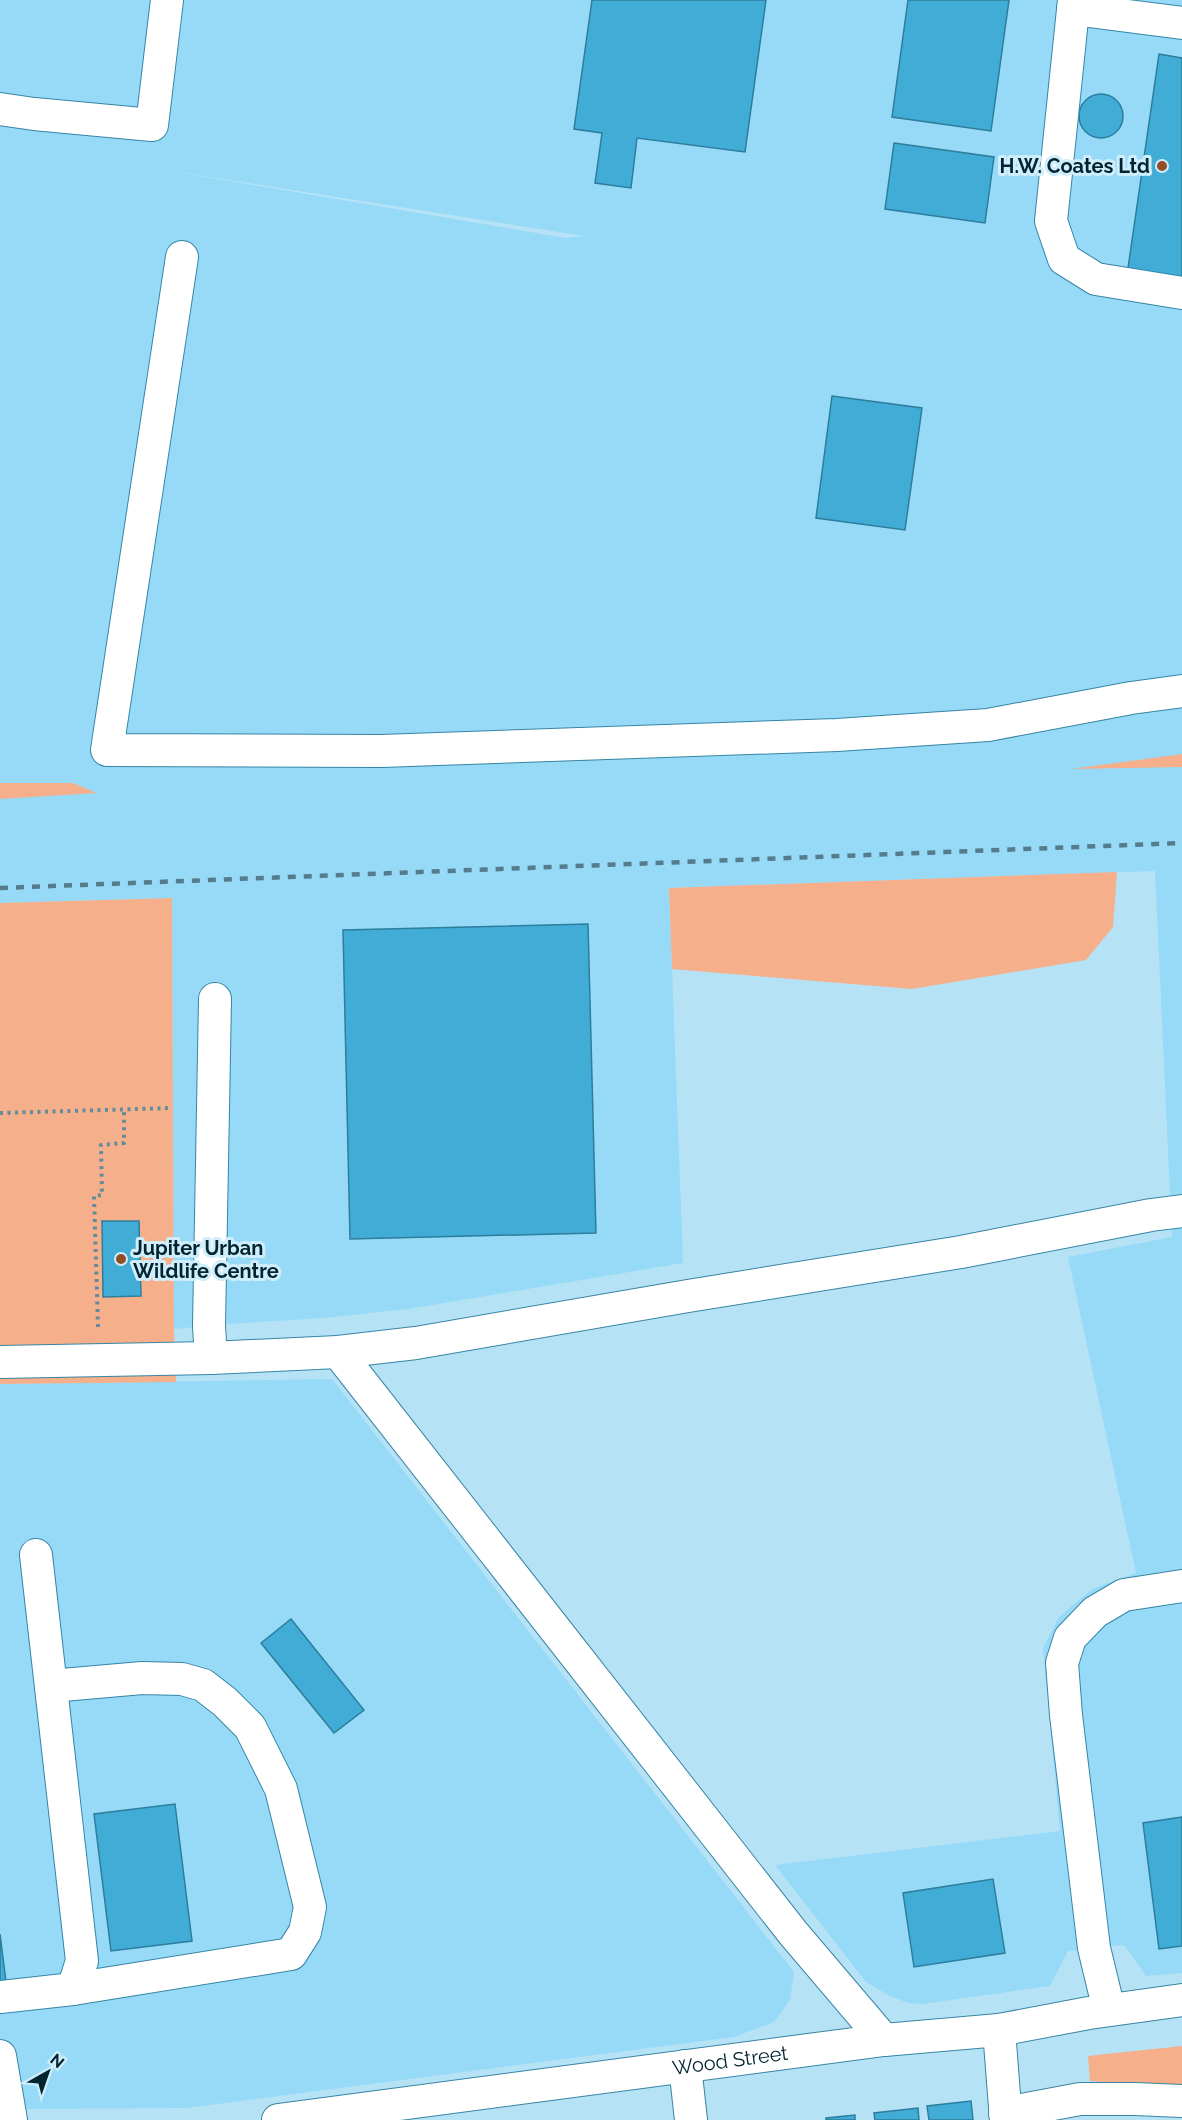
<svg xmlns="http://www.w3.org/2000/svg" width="1182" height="2120" viewBox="0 0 1182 2120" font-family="Raleway,sans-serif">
<rect width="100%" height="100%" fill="#b6e2f6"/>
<!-- built -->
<g fill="#96daf8" fill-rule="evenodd">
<path d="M0 0H1182V1973L1146 1976 1124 1945 1068 1951 1050 1986 922 2004 908 2003 888 1995 866 1982 775 1865 1060 1831 1043 1648 1059 1617 1092 1589 1136 1573 1068 1257 1172 1237 1155 871 669 888 683 1263 408 1309 324 1318 227 1324 174 1329 172 898 0 903ZM153 168 584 236 566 238Z"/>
<path d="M332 1379 794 1972 790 2000 774 2022 734 2037 187 2108 9 2109 0 2111V1384Z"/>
</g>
<!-- green -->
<g fill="#f6af8b">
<path d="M1182 754V767L1071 769Z"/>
<path d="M0 783H73L97 793 0 799Z"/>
<path d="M1117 872 1113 927 1086 960 912 989 672 969 669 888Z"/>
<path d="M172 898 174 1329 176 1382 0 1384V903Z"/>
<path d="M1182 2046V2088L1090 2081 1088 2056Z"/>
</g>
<!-- building -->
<g fill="#41add7" stroke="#2d7d9c" stroke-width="1.5">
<path d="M592 0H766L745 152 637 138 631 188 595 183 602 133 574 129Z"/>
<path d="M908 0H1009L991 131 892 117Z"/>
<path d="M1159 54 1182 58V283L1127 275Z"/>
<circle cx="1101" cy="116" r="22"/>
<path d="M894 143 994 157 985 223 885 209Z"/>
<path d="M832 396 922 408 905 530 816 518Z"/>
<path d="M588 924 596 1233 350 1239 343 930Z"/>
<path d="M102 1221H139L141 1296 103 1297Z"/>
<path d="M291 1619 364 1710 334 1733 261 1643Z"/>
<path d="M175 1804 192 1941 111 1951 94 1814Z"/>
<path d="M1182 1817V1946L1159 1949 1143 1823Z"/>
<path d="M993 1879 1005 1953 914 1967 903 1893Z"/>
<path d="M0 1934 6 1982 0 1983Z"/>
<path d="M971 2101 973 2120H929L927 2106Z"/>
<path d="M918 2108 919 2120H875L874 2113Z"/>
<path d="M855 2115V2120H826V2118Z"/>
</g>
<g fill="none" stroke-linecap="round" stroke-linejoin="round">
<!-- minor casing -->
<g stroke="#3685a4" stroke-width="34">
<g id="minor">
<path d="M1074 0 1051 221 1064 259 1096 279 1182 293"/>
<path d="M1073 9 1182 23"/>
<path d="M0 109 34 114 152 125 167 0"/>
<path d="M182 257 107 750 381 751 837 735 988 725 1131 698 1182 691"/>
<path d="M338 1352 793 1933 884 2040"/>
<path d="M211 1358 209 1326 215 999"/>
<path d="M0 1362 211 1358 338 1352 416 1343 688 1296 961 1252 1151 1215 1182 1211"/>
<path d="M51 1686 142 1678 182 1679 203 1685 225 1702 250 1727 281 1789 310 1907 305 1932 291 1954 73 1989"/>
<path d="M0 1997 73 1989 82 1961 36 1555"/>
<path d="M1109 2010 1094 1948 1066 1715 1062 1663 1070 1638 1095 1612 1124 1595 1182 1586"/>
<path d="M999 2030 1006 2120"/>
<path d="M0 2056 11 2120"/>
<path d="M685 2066 691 2120"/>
<path d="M1005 2113 1080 2099H1135L1182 2101"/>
<path id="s1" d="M278 2120 884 2040 999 2030 1089 2013 1182 2000"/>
</g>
</g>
<!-- path -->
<g stroke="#648b9c" stroke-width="4" stroke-dasharray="3 4.5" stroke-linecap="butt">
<path d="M0 1113 172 1108"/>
<path d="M98 1327 94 1196 102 1195 101 1145 124 1143V1111"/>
</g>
<!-- minor -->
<use href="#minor" stroke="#fff" stroke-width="32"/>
<!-- rail -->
<path stroke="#557c8b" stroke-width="4.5" stroke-dasharray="8 8" stroke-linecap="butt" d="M0 888 1182 843"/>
</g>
<!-- markers -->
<g fill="#944e27" stroke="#cfedfa" stroke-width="2">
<circle cx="1162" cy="166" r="6"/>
<circle cx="121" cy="1259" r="6"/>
</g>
<g text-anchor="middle" stroke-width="6" stroke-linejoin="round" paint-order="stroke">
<!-- poi labels -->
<g font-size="20" font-weight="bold" fill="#022430" stroke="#cfedfa" text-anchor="end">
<text x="1150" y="173">H.W. Coates Ltd</text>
<text x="133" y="1255" text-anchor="start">Jupiter Urban<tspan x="133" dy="23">Wildlife Centre</tspan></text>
</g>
<!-- street labels -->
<g font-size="20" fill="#022430" stroke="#cfedfa">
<text dy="7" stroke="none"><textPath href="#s1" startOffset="456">Wood Street</textPath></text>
</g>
</g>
<!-- north arrow -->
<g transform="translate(48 2072) rotate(40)" stroke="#cfedfa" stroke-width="4.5" paint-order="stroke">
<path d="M0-4.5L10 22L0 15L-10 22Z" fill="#022430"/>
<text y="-9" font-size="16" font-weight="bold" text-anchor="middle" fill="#022430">N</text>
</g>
</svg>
